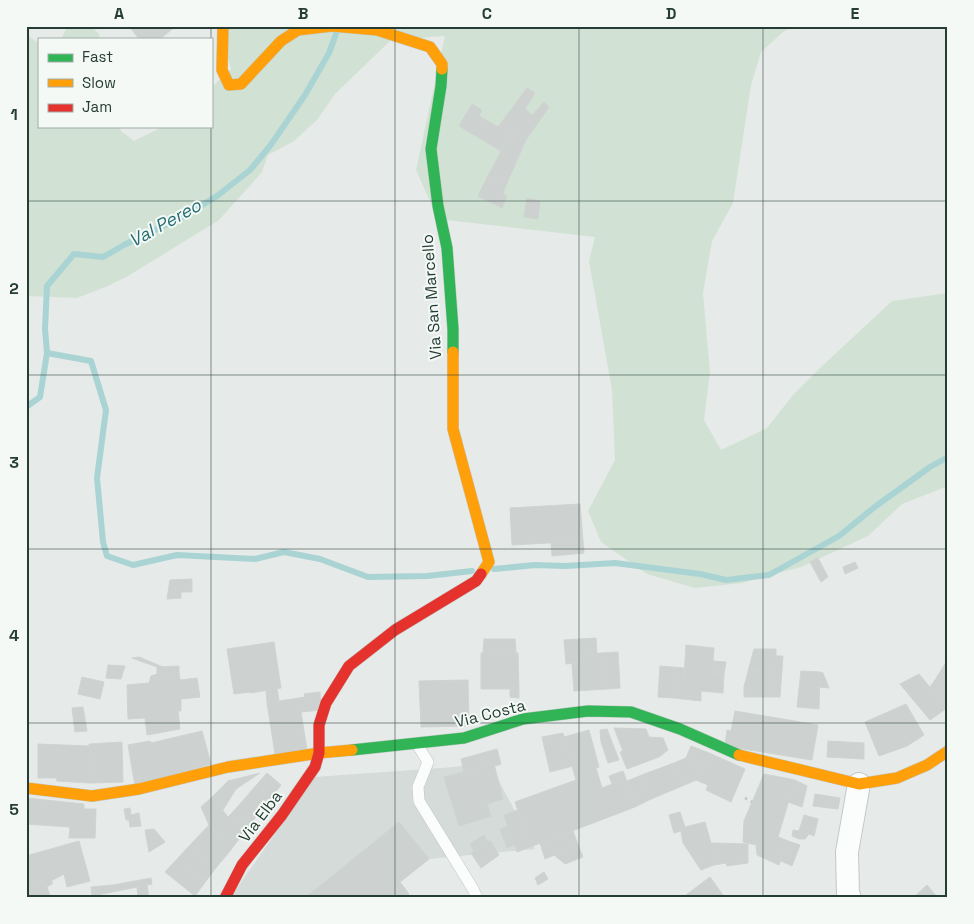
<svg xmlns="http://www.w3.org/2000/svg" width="974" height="924" viewBox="0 0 974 924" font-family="'Space Grotesk',sans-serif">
<rect width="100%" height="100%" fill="#e6eae8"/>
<!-- built -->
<path fill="#d4dbd8" d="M489 756 500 783 535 849 429 859 380 898H230L315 777 455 767 472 764Z"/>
<!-- green -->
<g fill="#d1e2d4">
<path d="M68 26H91L99 34 100 39H61Z"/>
<path d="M220 26H793L783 32 761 52 751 85 733 203 712 241 703 293 710 372 704 420 721 450 767 428 793 395 820 368 892 301 948 293V486L902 504 868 536 801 567 742 583 695 588 647 574 601 542 588 511 615 460 612 390 589 261 595 237 438 219 416 170 445 36 391 40 335 94 317 120 294 141 268 155 262 172 219 220 128 276 108 286 77 298 29 296 26 295V34L39 44V126H119L121 131 134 141 164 126H211V88L231 69Z"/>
</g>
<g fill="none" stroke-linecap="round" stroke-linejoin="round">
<!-- stream -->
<g stroke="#aad3d4" stroke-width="6">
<path d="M47 353 91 361 106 410 97 478 103 542 107 556 133 565 177 555 255 559 284 552 320 559 368 577 427 576 472 571"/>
<path d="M26 407 40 397 47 353 45 329 47 286 74 254 103 257 124 245 184 216 217 196 250 170 270 146 305 95 329 53 336 34"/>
<path d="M494 569 535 565 565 566 615 563 700 574 726 580 769 575 839 536 876 506 930 467 948 457"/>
</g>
</g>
<!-- building -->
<g fill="#cdd2d0" stroke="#cfd3d1">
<path d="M129 26H176L160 39H139Z"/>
<path d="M527 88 535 93 525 109 532 115 544 102 549 107 526 140 511 132 501 151 459 126 472 104 482 110 479 116 498 127Z"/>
<path d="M511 132 526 140 506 185 488 176Z"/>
<path d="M488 176 506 185 503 194 507 196 502 208 478 196Z"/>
<path d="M527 198 540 201 538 219 524 217Z"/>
<path d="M580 504 583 541 512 545 510 508Z"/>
<path d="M583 541 584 553 552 556 551 543Z"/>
<path d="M818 558 828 577 821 582 810 562Z"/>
<path d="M855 562 858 568 845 574 843 567Z"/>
<path d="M192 579V592H181V598L167 599 170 580Z"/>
<path d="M596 638 597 654 583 655 584 662 566 664 564 640Z"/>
<path d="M484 639H515L516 653H483Z"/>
<path d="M274 642 281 688 250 693V692L234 694 227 649Z"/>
<path d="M686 645 714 648 712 674H724L723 693 701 691V701L674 698 675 677H684Z"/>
<path d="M754 649H776V656H783L780 697H772L773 671H748Z"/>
<path d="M618 652 620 688 607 689 606 679 608 678 607 659H602L601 653Z"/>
<path d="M481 653H518L519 689H481Z"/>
<path d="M601 653 602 659H607L608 678 606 679 607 689 574 691 572 664 584 662 583 655Z"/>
<path d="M139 657 163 667H157L132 658Z"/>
<path d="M948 659V687L935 680Z"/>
<path d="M713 661 726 662 724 674H712Z"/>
<path d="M108 665 125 666 121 679 106 678Z"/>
<path d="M179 666V673L157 674V667Z"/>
<path d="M660 666 684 668V677H675L674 698 658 697Z"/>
<path d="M748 671H773L772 697H744V687Z"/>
<path d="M801 671 820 672 819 709 797 707Z"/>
<path d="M820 672 823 673 829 688 819 687Z"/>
<path d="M179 673 180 680 197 678 200 697 181 699V711H178L180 729 147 735 145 718 128 719 127 685 149 683 151 676 157 674Z"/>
<path d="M919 674 947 708 930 720 900 684Z"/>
<path d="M82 677 104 682 100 699 78 694Z"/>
<path d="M468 680 469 726 421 727 419 681Z"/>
<path d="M935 680 948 687 947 708 930 687Z"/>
<path d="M277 688 279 701 267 703 266 690Z"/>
<path d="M510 689H519V698L510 697Z"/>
<path d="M320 692 321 710 301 712 307 750 275 754 267 703 305 697 304 694Z"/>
<path d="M906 704 924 735 907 746 879 756 865 722Z"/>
<path d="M83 707 87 731 75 732 72 708Z"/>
<path d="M735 711 818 725 812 760 725 746 727 730 731 731Z"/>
<path d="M614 728 646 729 649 737 663 738 668 750 659 757 627 769 620 752 623 751Z"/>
<path d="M607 729 619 760 608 763 601 742 600 730Z"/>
<path d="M589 730 599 767 596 768 602 788 626 779 635 807 530 847 515 802 576 780 564 737Z"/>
<path d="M202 731 211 764 135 786 128 745 150 741 151 743Z"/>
<path d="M563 733 573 766 550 772 542 737Z"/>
<path d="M828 741 864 743V759L827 757Z"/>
<path d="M122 742 123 782 91 783 89 744Z"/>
<path d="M38 744 89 746 91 783 57 781 56 778H38Z"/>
<path d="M691 746 709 753 700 775 691 756 686 758Z"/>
<path d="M497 749 501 764 495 766 494 764 490 765 486 752Z"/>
<path d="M486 752 490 765 464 772 461 759Z"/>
<path d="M709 753 745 769 731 802 706 790 708 785 696 780 701 778 700 775Z"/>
<path d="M691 756 701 778 682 786 674 763Z"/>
<path d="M674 763 682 786 649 800 642 775Z"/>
<path d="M494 764 503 799 487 804 491 816 459 826 444 777Z"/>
<path d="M623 771 626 779 612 784 609 776Z"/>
<path d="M260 773 236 789 223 810 212 797 228 781Z"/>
<path d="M267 773 281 785 248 827 232 813Z"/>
<path d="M764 774 795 780 778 837 788 841 779 865 757 855 756 845 743 842 744 821Z"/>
<path d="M642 775 649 800 635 807 627 781Z"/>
<path d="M795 780 807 786 802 807 788 802Z"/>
<path d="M815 794 840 798 838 809 813 806Z"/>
<path d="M212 797 228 817 232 813 248 827 230 851 209 825 201 807Z"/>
<path d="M26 798 84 804V809H96L95 838H69L70 827 26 824Z"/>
<path d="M130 808 131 815 139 813 141 826 130 827 129 820H126L124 809Z"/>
<path d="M518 810 530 847 517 852 504 815Z"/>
<path d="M680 812 685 827 705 822 711 843 714 865 701 870 683 843 681 831 674 833 669 815Z"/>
<path d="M804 815 818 819 814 836 809 834 805 839H799L792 836 793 830 799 831Z"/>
<path d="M399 822 429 859 380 898H305Z"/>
<path d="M209 825 230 851 215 869 191 844Z"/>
<path d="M508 826 514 845 507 848 500 829Z"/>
<path d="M154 829 165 842 149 852 145 830Z"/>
<path d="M573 831 578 845 545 859 540 843Z"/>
<path d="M484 835 488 842 474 851 470 844Z"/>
<path d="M79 841 90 881 67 887 64 874 51 881 53 883 47 887 35 892 26 865V856Z"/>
<path d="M490 841 499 855 481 868 471 853Z"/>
<path d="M788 841 800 845 792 866 781 861Z"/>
<path d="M711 843 748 844V863L727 866 726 863 714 865Z"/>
<path d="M191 844 215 869 206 881 178 858Z"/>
<path d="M578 845 583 857 565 864 554 855Z"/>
<path d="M178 858 206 881 195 896 165 872Z"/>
<path d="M26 865 32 884 26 887Z"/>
<path d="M544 872 548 879 538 885 535 878Z"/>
<path d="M710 877 725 898H682Z"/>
<path d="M151 878 152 884 147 885 149 898H138L137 887 92 896 91 887 113 885Z"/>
<path d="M400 882 409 894 405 898H380Z"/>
<path d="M32 884 35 892 47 887 50 896 26 898V887Z"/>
<path d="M927 885 938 898H913Z"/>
</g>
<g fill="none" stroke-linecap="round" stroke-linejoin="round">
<!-- lane casing -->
<g stroke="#c3c7c5" stroke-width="12">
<path id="lane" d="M417 744 428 762 418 787 419 801 473 889 477 898"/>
</g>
<!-- street casing -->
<g stroke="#c3c7c5" stroke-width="24">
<path id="street" d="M850 898 848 893 847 852 859 784"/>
</g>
<!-- fast casing -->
<g stroke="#c2c8c5" stroke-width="12">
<g id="fast">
<path d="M442 69 441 86 431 149 438 206 447 248 453 329V352"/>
<path d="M352 750 464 738 523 719 588 711 631 712 680 729 739 755"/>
</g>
</g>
<!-- slow casing -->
<g stroke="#c2c8c5" stroke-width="12">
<g id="slow">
<path d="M223 26 222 70 229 85 241 84 281 41 298 30 332 26 377 30 430 47 442 64V69"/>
<path d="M453 352V429L489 562 481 574"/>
<path d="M739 755 859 784 897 778 927 765 948 751"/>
<path d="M26 788 92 796 139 789 228 767 319 753 352 750"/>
</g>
</g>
<!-- jam casing -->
<g stroke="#c2c8c5" stroke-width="12">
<path id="jam" d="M225 898 242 865 282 815 315 767 319 753V725L326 703 349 666 395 630 476 581 481 574"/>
</g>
<!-- path -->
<path stroke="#c2cac6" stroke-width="3" stroke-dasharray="2.5 4" stroke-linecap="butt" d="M745 798 752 802"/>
<!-- lane -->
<use href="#lane" stroke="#fbfcfc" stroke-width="11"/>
<!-- street -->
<use href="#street" stroke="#fbfcfc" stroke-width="22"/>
<!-- fast -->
<use href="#fast" stroke="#30b455" stroke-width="11"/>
<!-- slow -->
<use href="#slow" stroke="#ff9f0a" stroke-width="11"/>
<!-- jam -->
<use href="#jam" stroke="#e5322d" stroke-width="11"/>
</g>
<!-- grid -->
<path fill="none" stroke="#253d34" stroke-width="1" stroke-opacity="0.55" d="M211 26V898M395 26V898M579 26V898M763 26V898M26 201H948M26 375H948M26 549H948M26 723H948"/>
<g text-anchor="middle" stroke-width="4" stroke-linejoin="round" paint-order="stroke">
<!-- street labels -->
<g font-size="16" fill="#253d34" stroke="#f4f9f6">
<text transform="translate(431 297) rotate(-94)" y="6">Via San Marcello</text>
<text transform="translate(490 713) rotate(-14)" y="6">Via Costa</text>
<text transform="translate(260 816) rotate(-53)" y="6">Via Elba</text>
</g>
<!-- water labels -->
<g font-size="18" font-style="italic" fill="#246e74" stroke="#f4f9f6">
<text transform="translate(165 223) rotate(-29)" y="6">Val Pereo</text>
</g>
</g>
<!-- border -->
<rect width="974" height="924" fill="none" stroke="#f4f9f6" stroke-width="55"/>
<!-- legend -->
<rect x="38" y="38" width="175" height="90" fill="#f4f9f6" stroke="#a1aea8"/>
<rect x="48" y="54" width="25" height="8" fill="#30b455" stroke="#a1aea8"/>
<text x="82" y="62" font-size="15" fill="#253d34">Fast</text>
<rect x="48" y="79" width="25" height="8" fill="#ff9f0a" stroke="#a1aea8"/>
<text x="82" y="88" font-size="15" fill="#253d34">Slow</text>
<rect x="48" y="104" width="25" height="8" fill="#e5322d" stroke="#a1aea8"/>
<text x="82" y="112" font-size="15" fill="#253d34">Jam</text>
<rect x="28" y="28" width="918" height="868" fill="none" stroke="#253d34" stroke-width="2"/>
<g font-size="16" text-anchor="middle" font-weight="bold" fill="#253d34">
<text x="119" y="19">A</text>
<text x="303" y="19">B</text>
<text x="487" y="19">C</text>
<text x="671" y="19">D</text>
<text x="855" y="19">E</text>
<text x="14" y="120">1</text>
<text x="14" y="294">2</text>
<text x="14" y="468">3</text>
<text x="14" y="641">4</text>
<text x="14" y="815">5</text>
</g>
</svg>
